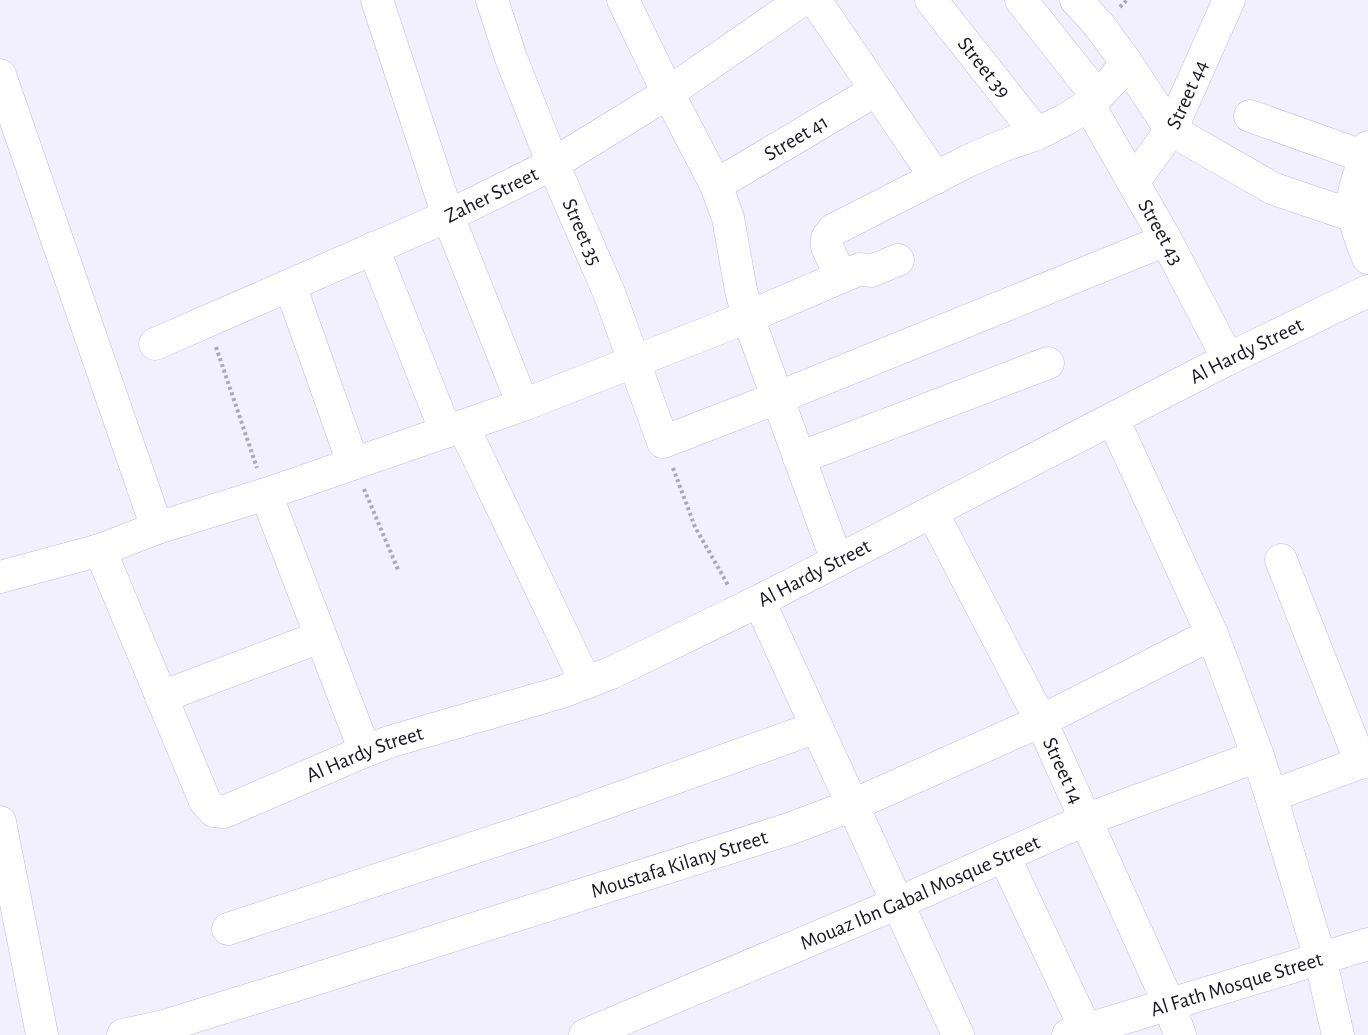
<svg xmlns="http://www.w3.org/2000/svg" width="1368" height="1035" viewBox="0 0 1368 1035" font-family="'Alegreya Sans',sans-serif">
<rect width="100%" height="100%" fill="#f2f0ff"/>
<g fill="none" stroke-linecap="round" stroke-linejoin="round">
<!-- street casing -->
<g stroke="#bebadc" stroke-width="33">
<g id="street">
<path d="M377 0 448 216 523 405"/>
<path id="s1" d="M492 0 511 58 553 164 610 295 663 442 777 398 1166 240"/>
<path d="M623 0 668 93 716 185 728 218 741 290 748 317 837 561"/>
<path d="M815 0 936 178"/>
<path id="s2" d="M931 0 1037 134"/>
<path d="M1021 0 1097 96"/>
<path d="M1076 0 1099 25 1126 62 1171 130 1274 189 1354 216"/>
<path d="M0 75 157 528"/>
<path id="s3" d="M1089 105 1166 240 1228 359"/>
<path d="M1250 116 1365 157"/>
<path d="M1368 147C1364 161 1359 174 1355 188 1350 213 1359 236 1368 258"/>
<path id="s4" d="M1134 181 1171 130 1229 0"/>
<path id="s5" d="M716 185 876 90"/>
<path d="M373 248 446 432"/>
<path d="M841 277 827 247V238L833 230 968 161 1002 146 1037 134 1066 119 1089 105 1113 80 1126 62"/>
<path d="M290 285 353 463"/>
<path id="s6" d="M155 344 448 216 553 164 668 93 802 0"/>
<path d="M1113 419 1212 634 1258 756 1271 796 1320 958 1338 1035"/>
<path d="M463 426 586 683"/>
<path d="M799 458 1048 363"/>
<path d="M266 494 365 751"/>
<path id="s7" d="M932 512 1041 721 1169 1004 1180 1035"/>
<path id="s8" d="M100 550 205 801 214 811 224 812 365 751 392 741 562 692 611 673 759 601 1228 359 1368 291"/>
<path d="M1281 560 1361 763"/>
<path d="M0 577 100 550 157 528 266 494 523 405 748 317 860 269 871 271 898 260"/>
<path d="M759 601 958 1035"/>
<path d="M161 697 320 637"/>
<path d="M1271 796 1368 760"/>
<path d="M0 822 42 1035"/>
<path d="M1004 856 1086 1030"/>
<path d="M228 929 555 821 817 727"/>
<path id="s9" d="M123 1035 164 1026 303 983 789 829 853 805 1041 721 1212 634"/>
<path id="s10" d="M585 1035 898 903 1085 820 1258 756"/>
<path id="s11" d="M1068 1035 1368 944"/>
</g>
</g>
<!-- path -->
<g stroke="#aba9b7" stroke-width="4" stroke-dasharray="3 3" stroke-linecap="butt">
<path d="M1120 7 1127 0"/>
<path d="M216 347 257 468"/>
<path d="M673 468 695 527 728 585"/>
<path d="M364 489 399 572"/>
</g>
<!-- street -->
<use href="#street" stroke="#fff" stroke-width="32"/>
</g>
<g text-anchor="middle" stroke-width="5" stroke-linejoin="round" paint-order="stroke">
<!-- street labels -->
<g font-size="21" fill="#171521" stroke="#f2f0ff">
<text dy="7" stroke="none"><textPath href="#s2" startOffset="86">Street 39</textPath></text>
<text dy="7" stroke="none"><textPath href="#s4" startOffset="102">Street 44</textPath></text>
<text dy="7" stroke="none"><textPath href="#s5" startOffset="93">Street 41</textPath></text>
<text dy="7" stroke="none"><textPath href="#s6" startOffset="368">Zaher Street</textPath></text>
<text dy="7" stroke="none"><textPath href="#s1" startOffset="249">Street 35</textPath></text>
<text dy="7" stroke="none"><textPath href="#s3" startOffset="146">Street 43</textPath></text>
<text dy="7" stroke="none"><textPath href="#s8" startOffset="1420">Al Hardy Street</textPath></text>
<text dy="7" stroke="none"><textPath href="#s8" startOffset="934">Al Hardy Street</textPath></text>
<text dy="7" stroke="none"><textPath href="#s8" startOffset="448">Al Hardy Street</textPath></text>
<text dy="7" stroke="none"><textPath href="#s7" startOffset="290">Street 14</textPath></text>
<text dy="7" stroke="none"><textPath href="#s9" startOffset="582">Moustafa Kilany Street</textPath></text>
<text dy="7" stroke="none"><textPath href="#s10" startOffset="364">Mouaz Ibn Gabal Mosque Street</textPath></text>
<text dy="7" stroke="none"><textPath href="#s11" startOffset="176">Al Fath Mosque Street</textPath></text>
</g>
</g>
</svg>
